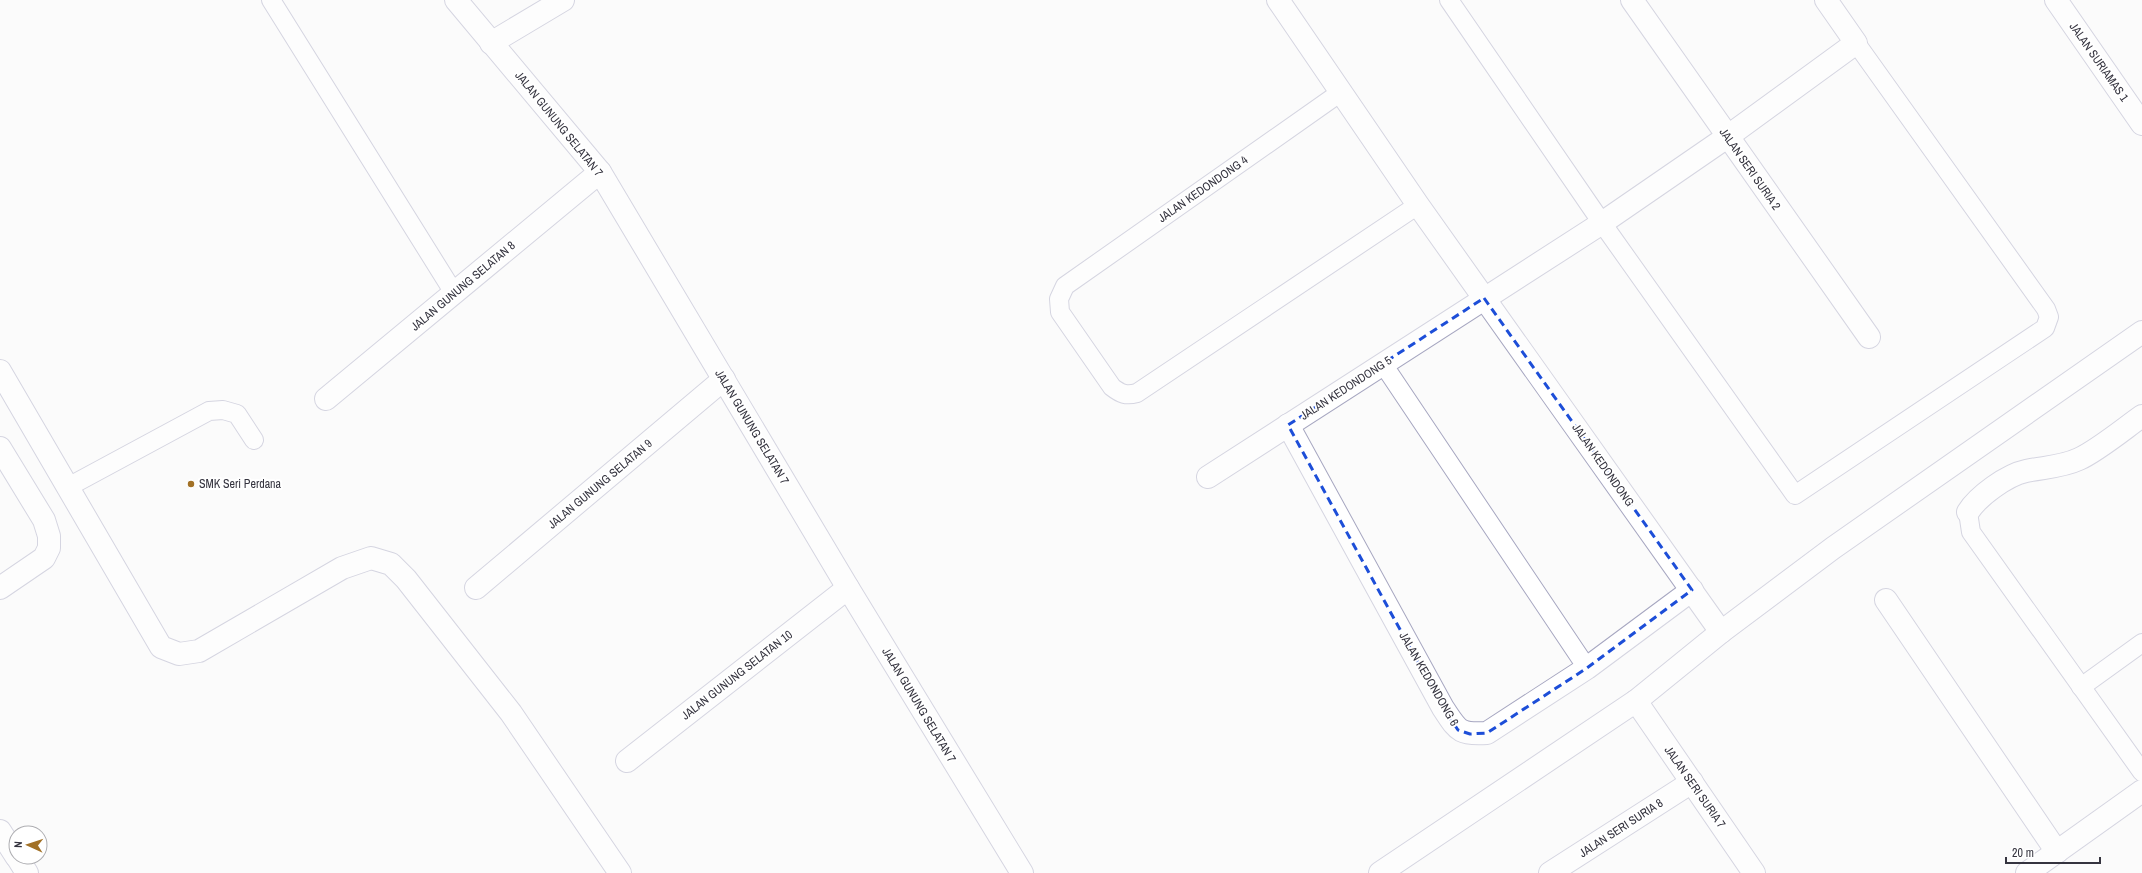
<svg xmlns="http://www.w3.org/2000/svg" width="2142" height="873" viewBox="0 0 2142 873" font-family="'Archivo Narrow',sans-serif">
<rect width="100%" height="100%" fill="#fbfbfb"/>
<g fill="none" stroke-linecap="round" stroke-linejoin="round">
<!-- lane casing -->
<g stroke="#a7a7c1" stroke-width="20">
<g id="lane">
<path d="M271 0 454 293"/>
<path d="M1449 0 1602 223 1795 495 2045 328 2049 317 2046 309 1856 43"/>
<path d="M1341 92 1065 286 1059 299 1060 312 1112 387C1121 394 1126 396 1137 393L1418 205"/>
<path d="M1383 364 1587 668"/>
<path d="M68 487 209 411 223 410 237 414 254 440"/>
<path d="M1968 512 1971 532 2142 772"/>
<path d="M2081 687 2142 643"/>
</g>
</g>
<!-- street casing -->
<g stroke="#a7a7c1" stroke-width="24">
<g id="street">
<path d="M456 0 600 172 848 588 1022 873"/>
<path d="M1278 0 1418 205 1721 632"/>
<path d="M1632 0 1869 337"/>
<path d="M2056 0 2142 124"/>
<path d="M491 43 563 0"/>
<path d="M0 371 161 647 179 654 199 651 342 568 371 558 391 564 406 579 511 713 620 873"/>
<path d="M326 399 600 172"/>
<path d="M1288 425 1443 708C1458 730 1458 735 1487 733L1587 668 1692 590"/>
<path d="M0 448 44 520 49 536V548L44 558 0 588"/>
<path d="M1208 477 1602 223 1727 137 1856 43 1826 0"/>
<path d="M1968 512C1978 496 2007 475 2026 471 2045 467 2062 467 2079 459 2097 451 2125 428 2142 416"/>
<path d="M476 588 724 379"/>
<path d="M1886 600 2057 852"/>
<path d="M1636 701 1754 873"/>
<path d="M627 761 848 588"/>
<path d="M0 831 16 856"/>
<path d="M17 857 27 873"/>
<path d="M1380 873 1636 701 1721 632 1833 548 2142 332"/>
<path d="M1550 873 1692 782"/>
<path d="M2027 873 2142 791"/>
</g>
</g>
<!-- lane -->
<use href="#lane" stroke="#fff" stroke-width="18"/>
<!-- street -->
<use href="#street" stroke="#fff" stroke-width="22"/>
</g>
<!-- marked area -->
<path d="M0 0H2142V873H0ZM1484 298 1692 590 1587 668 1487 733 1470 734 1458 730 1443 708 1288 425Z" fill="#fbfbfb" fill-opacity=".55" fill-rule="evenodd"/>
<path fill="none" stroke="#1d4ed8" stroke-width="3" stroke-dasharray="8 5" stroke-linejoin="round" d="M1484 298 1692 590 1587 668 1487 733 1470 734 1458 730 1443 708 1288 425Z"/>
<!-- markers -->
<circle fill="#a27126" stroke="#fff" stroke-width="1.5" cx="191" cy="484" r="4"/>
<g text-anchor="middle" stroke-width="4" stroke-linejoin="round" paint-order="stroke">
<!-- street labels -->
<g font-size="12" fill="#35343f" stroke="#fff">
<text transform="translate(2099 62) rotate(55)" y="4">JALAN SURIAMAS 1</text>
<text transform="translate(559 124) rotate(51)" y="4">JALAN GUNUNG SELATAN 7</text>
<text transform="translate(1750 169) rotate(55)" y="4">JALAN SERI SURIA 2</text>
<text transform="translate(1203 189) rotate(-35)" y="4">JALAN KEDONDONG 4</text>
<text transform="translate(463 286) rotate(-40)" y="4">JALAN GUNUNG SELATAN 8</text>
<text transform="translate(1346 388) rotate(-33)" y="4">JALAN KEDONDONG 5</text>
<text transform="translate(752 427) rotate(59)" y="4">JALAN GUNUNG SELATAN 7</text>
<text transform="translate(1603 465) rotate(55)" y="4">JALAN KEDONDONG</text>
<text transform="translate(600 484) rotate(-40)" y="4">JALAN GUNUNG SELATAN 9</text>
<text transform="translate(737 675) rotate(-38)" y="4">JALAN GUNUNG SELATAN 10</text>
<text transform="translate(1429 679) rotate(60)" y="4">JALAN KEDONDONG 6</text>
<text transform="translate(919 705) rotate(59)" y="4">JALAN GUNUNG SELATAN 7</text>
<text transform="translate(1695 787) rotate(55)" y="4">JALAN SERI SURIA 7</text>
<text transform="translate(1621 828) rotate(-33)" y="4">JALAN SERI SURIA 8</text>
</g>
<!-- poi labels -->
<g font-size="12" fill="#35343f" stroke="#fff" text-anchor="start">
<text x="199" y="488">SMK Seri Perdana</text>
</g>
</g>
<!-- north arrow -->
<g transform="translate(28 845) rotate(273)"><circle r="19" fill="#ffffff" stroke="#aeaeb2"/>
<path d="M0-3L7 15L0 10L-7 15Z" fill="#a27126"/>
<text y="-6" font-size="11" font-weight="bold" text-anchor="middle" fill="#35343f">N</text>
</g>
<!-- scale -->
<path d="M2006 857v6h94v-6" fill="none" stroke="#35343f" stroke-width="2"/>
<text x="2012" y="857" font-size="12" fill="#35343f" stroke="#ffffff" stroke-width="3" paint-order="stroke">20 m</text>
</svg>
